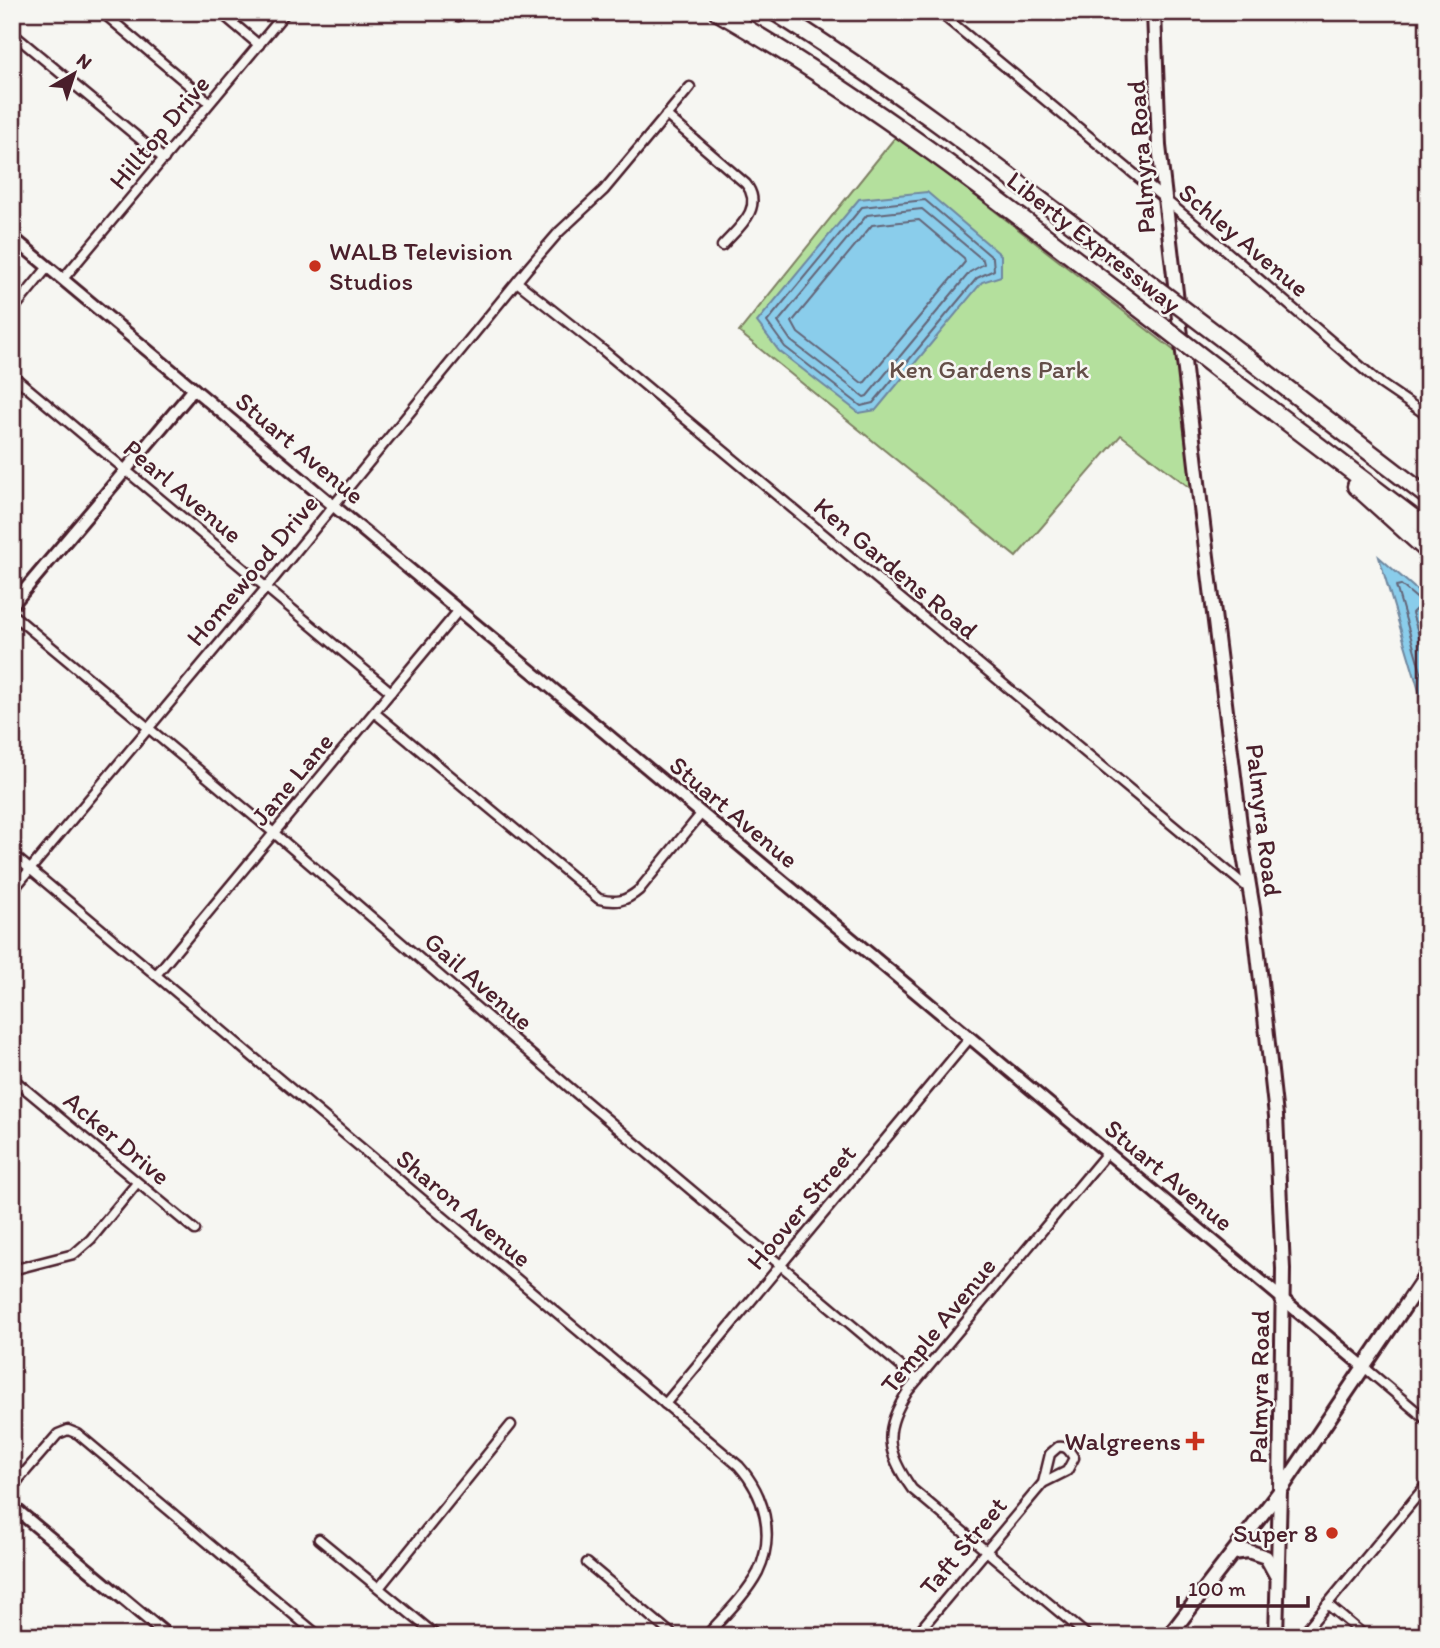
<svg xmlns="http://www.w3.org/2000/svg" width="1440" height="1648" viewBox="0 0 1440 1648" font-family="Itim,sans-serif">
<rect width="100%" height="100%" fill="#f6f6f2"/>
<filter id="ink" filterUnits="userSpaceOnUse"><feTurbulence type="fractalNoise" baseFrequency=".0143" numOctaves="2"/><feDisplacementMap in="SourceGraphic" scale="14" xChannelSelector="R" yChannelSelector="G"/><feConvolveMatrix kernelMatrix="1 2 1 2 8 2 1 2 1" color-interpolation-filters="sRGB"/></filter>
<g filter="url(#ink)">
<!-- green -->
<path fill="#b4e09d" stroke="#7f8064" stroke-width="2" d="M897 135 1176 352 1193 490 1121 435 1016 557 739 332Z"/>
<!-- water -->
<g fill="#8acdeb" stroke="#70879e" stroke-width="2">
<path d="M927 192 1001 255V276L982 282 876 410 859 413 779 351 757 322 859 199Z"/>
<path d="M1379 557 1428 600V721Z"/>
</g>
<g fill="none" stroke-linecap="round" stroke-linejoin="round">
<!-- shore -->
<g stroke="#646578" stroke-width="2">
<path d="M925 200 993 258 994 270 977 278 873 403 861 406 785 347 767 322 862 207Z"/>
<path d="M922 209 983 260 984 264 970 272 867 396 864 397 791 341 778 322 867 215Z"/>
<path d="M919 220 964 258 965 262 865 382 862 383 798 333 792 322 872 225Z"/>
<path d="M1428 603 1421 602 1401 585 1396 586 1428 696"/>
<path d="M1428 612 1416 609 1412 613 1428 665"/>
</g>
<!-- minor casing -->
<g stroke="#4a1f2b" stroke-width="13">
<g id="minor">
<path d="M102 12 209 102"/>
<path d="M220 12 259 45"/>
<path d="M448 12 458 16"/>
<path d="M939 12 1203 231 1381 384 1428 416"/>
<path d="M12 33 164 159"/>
<path d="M666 115 746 184C765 208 738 228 722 246"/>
<path d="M63 279 286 12"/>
<path d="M517 282 599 347 1248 888"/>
<path d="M12 311 48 267"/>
<path d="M12 375 391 692"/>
<path d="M12 614 274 833 570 1088 917 1380"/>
<path d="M375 713 599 899C616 903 625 902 639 890L701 814"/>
<path d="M12 854 739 1466C764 1494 776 1535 758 1572 746 1595 724 1616 706 1636"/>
<path d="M12 891 266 588 528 268 559 232 604 190 690 87"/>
<path d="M156 975 459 610"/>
<path d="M12 1078 195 1230"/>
<path d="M12 1270 74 1254 91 1239 137 1183"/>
<path d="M1364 1367 1428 1421"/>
<path d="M665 1404 969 1039"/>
<path d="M12 1487 58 1434 68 1430 78 1434 319 1636"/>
<path d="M12 1524 21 1513"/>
<path d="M319 1539 437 1636"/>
<path d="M587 1563 674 1636"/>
<path d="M379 1588 511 1425"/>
<path d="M1327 1604 1365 1636"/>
<path d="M915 1636 1043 1483 1067 1471 1074 1458C1069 1450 1067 1446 1058 1447L1050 1454 1043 1483"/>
<path d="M1088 1636 912 1489C886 1452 882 1431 908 1391L1107 1153"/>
<path d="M1301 1636 1428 1483"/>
</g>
</g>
<!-- tertiary casing -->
<g stroke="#4a1f2b" stroke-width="16">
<g id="tertiary">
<path d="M12 237 1364 1367"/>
<path d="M12 605 194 389"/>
<path d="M12 1506 168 1636"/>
</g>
</g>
<!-- secondary casing -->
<g stroke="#4a1f2b" stroke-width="18">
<path id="secondary" d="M1154 12 1159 146 1201 508 1243 849 1253 909 1276 1116 1283 1269 1280 1491 1276 1636"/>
</g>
<!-- primary casing -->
<g stroke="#4a1f2b" stroke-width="18">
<g id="primary">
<path d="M1233 1553 1248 1551 1266 1557 1277 1577"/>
<path d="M1169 1636 1280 1491 1428 1272"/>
</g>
</g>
<!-- motorway casing -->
<g stroke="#4a1f2b" stroke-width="21">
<g id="motorway">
<path d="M718 12C871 100 1009 208 1148 315"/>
<path d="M775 12C901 91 1018 183 1136 273"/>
<path d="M1224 340 1428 497"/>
<path d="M1220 371 1428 529"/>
<path d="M1356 486 1428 551"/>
</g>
</g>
<!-- minor -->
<use href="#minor" stroke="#f6f6f2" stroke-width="8"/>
<!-- tertiary -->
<use href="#tertiary" stroke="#f6f6f2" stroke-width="10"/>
<!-- secondary -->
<use href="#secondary" stroke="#f6f6f2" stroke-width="12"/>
<!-- primary -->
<use href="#primary" stroke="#f6f6f2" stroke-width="12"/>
<!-- motorway -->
<use href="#motorway" stroke="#f6f6f2" stroke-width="16"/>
<!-- motorway-bridge casing -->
<g stroke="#4a1f2b" stroke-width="21" stroke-linecap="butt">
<g id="motorway-bridge">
<path d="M1136 273 1224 340"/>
<path d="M1148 315 1220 371"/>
</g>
</g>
<!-- motorway-bridge -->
<use href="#motorway-bridge" stroke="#f6f6f2" stroke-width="16"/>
</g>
</g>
<!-- markers -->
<g fill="#c8321e" stroke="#f6f6f2" stroke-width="2.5">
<circle cx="315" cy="266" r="7"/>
<path d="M1191.5 1430.5h7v7h7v7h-7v7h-7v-7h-7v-7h7z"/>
<circle cx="1332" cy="1533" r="7"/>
</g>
<g text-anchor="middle" stroke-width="5" stroke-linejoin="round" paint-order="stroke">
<!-- street labels -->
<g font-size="26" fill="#4a1f2b" stroke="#f6f6f2">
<text transform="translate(159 132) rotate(-50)" y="9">Hilltop Drive</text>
<text transform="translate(1141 157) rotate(-94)" y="9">Palmyra Road</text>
<text transform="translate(1244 240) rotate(40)" y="9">Schley Avenue</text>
<text transform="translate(1094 242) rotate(38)" y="9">Liberty Expressway</text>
<text transform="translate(300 448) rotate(40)" y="9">Stuart Avenue</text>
<text transform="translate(183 491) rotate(40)" y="9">Pearl Avenue</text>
<text transform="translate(896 568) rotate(40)" y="9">Ken Gardens Road</text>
<text transform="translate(252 570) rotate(-50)" y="9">Homewood Drive</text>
<text transform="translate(292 779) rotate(-50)" y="9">Jane Lane</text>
<text transform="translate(734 812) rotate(40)" y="9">Stuart Avenue</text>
<text transform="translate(1264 820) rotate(83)" y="9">Palmyra Road</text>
<text transform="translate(479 981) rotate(41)" y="9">Gail Avenue</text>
<text transform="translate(117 1138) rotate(40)" y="9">Acker Drive</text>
<text transform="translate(1169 1175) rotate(40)" y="9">Stuart Avenue</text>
<text transform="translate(801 1207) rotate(-50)" y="9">Hoover Street</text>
<text transform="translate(464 1208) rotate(40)" y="9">Sharon Avenue</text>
<text transform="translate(938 1325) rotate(-51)" y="9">Temple Avenue</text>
<text transform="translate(1259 1387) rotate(-89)" y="9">Palmyra Road</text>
<text transform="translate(963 1546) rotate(-50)" y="9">Taft Street</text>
</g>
<!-- poi labels -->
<g font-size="26" fill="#4a1f2b" stroke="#f6f6f2" text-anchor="end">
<text x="329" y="260" text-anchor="start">WALB Television<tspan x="329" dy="30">Studios</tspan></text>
<text x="1181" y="1450">Walgreens</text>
<text x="1318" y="1542">Super 8</text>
</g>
<!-- park labels -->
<g font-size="26" fill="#644f48" stroke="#f6f6f2">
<text x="989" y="378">Ken Gardens Park</text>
</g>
</g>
<!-- margin -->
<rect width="1440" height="1648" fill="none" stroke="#f6f6f2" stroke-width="42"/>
<rect x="21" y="21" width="1398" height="1606" fill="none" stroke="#4a1f2b" stroke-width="2.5" filter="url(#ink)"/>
<!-- north arrow -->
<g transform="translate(74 74) rotate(39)" stroke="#f6f6f2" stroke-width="5" paint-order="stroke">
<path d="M0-5L12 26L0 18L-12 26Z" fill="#4a1f2b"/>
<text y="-10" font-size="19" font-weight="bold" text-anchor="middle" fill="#4a1f2b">N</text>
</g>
<!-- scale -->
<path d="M1178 1596v10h130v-10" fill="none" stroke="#4a1f2b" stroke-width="3.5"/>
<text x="1188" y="1596" font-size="21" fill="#4a1f2b" stroke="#f6f6f2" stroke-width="5" paint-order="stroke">100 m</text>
</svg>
